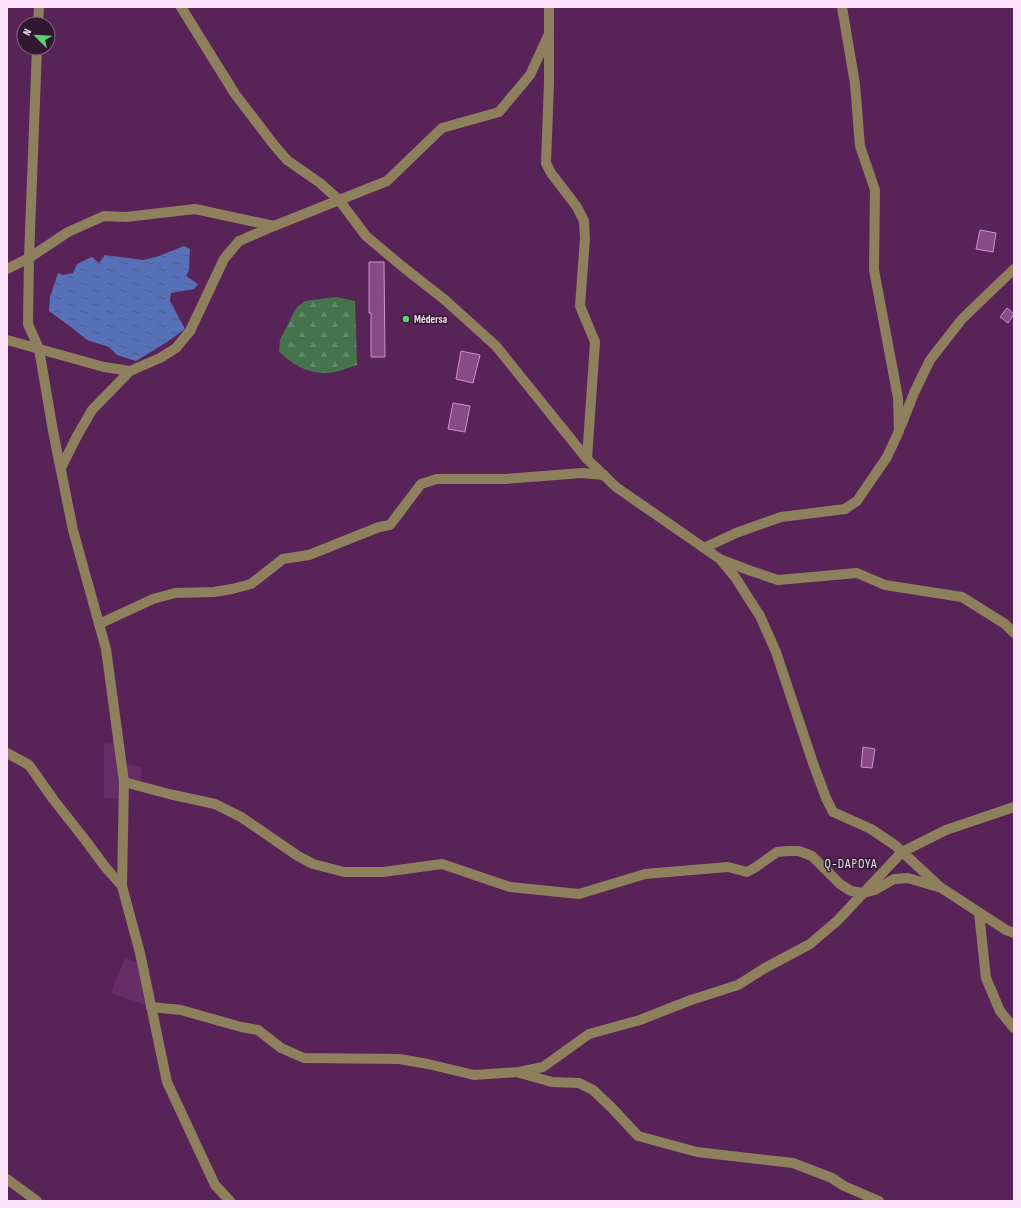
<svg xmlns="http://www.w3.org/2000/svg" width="1021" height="1208" viewBox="0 0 1021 1208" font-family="'Sofia Sans Condensed',sans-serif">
<defs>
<pattern id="forest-firs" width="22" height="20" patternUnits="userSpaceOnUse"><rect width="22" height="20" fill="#45744c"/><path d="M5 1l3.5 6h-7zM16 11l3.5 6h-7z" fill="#618867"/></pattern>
<pattern id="water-ripples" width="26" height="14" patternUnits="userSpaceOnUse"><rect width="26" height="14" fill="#5771b9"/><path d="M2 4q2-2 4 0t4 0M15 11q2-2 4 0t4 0" fill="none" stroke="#525d88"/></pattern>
</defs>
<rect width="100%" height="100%" fill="#582458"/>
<!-- built -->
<g fill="#662d66">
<path d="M119 742 122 763 142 767 141 786 125 782 124 799 104 798V744Z"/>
<path d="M125 958 142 965 151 1007 111 993Z"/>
</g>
<!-- forest -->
<path fill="url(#forest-firs)" d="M336 297 355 301 357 365C347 368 336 373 326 373 307 373 292 365 279 351L280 340 296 308 305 301Z"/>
<!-- water -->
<path fill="url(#water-ripples)" d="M184 246 190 249 189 270 186 276 198 284 194 289 171 293 170 301 185 329 167 342 136 361 117 355 109 347 87 340 71 327 49 311 50 297 58 273 63 275 73 273 77 264 92 257 99 263 105 255 143 260 156 257Z"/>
<!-- building -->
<g fill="#874b86" stroke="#ce93cd">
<path d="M980 230 996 233 993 252 976 249Z"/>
<path d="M369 262H384L385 357H371V313H369Z"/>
<path d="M1007 308 1014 314 1008 323 1000 317Z"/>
<path d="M461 351 480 355 473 383 456 379Z"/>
<path d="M453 403 470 406 465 432 448 429Z"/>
<path d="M863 747 875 749 872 768 861 767Z"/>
</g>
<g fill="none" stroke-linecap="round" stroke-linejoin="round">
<!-- minor -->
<g stroke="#8e7f5d" stroke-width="10">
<path d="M181 7 235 94 274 145 287 160 320 183 339 200 366 236 403 267 445 300 496 346 587 459 616 487 720 559 735 577 760 616 776 652 814 766 826 798 833 812 871 829 896 846 940 887 1006 930 1014 933"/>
<path d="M549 7V83L546 163 551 173 577 207 584 221 585 238 580 306 595 342 587 459"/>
<path d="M38 24 39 7"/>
<path d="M37 48 29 258 28 324 39 349 53 431 73 530 106 649 124 782 122 886"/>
<path d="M7 269 29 258 68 232 104 216 126 217 195 209 274 226"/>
<path d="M7 340 104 367 130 371"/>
<path d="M901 426 914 393 930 360 962 319 1014 269"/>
<path d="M61 468 77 436 92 410 130 371 160 358 176 348 190 331 224 259 239 241 274 226 387 181 442 128 499 112 530 75 548 36"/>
<path d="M704 548 736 533 781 517 845 509 857 501 887 457 899 431 898 398 874 270 875 190 860 146 855 84 842 7"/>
<path d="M722 560 751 571 778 580 857 573 885 585 962 597 1005 624 1014 633"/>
<path d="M99 624 153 599 175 593 214 592 232 589 251 584 283 559 309 555 379 527 390 525 421 484 437 479H506L582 473 604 475"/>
<path d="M7 753 29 765 53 799 86 841 106 868 122 886 140 953 167 1082 215 1185 230 1201"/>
<path d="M124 782 169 794 215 804 241 817 298 856 313 864 344 872H383L442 864 510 887 579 894 645 874 728 867 747 872 756 867 777 852 788 851H799L812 856 840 884 851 891 863 893 875 890 894 879 908 878 938 887"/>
<path d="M979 913 986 978 1000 1011 1014 1028"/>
<path d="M151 1007 181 1010 241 1027 258 1030 281 1048 304 1058 399 1059 428 1064 474 1075 519 1072 543 1067 589 1034 640 1020 691 1000 738 985 765 968 810 944 837 921 902 852 946 830 1014 807"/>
<path d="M520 1073 552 1082 579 1083 593 1090 612 1108 638 1136 697 1152 793 1163 832 1178 844 1186 879 1201"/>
<path d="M7 1179 37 1201"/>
</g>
</g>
<!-- markers -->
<circle fill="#58d570" stroke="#301930" stroke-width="1.5" cx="406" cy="319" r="4"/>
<g text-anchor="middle" stroke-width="3" stroke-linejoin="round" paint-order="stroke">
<!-- poi labels -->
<g font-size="11" font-weight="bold" fill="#fbe2fa" stroke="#301930" text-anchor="start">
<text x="414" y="323">Médersa</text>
</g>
<!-- quarter labels -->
<g font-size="13" letter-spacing="1" fill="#fbe2fa" stroke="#301930">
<text x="851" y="868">Q-DAPOYA</text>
</g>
</g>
<!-- border -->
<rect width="1021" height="1208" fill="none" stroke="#fbe2fa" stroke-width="16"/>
<!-- north arrow -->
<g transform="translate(36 36) rotate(294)"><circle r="19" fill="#301930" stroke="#816981"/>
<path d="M0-3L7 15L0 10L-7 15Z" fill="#58d570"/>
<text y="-6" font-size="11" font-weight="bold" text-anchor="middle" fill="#fbe2fa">N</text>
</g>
</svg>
